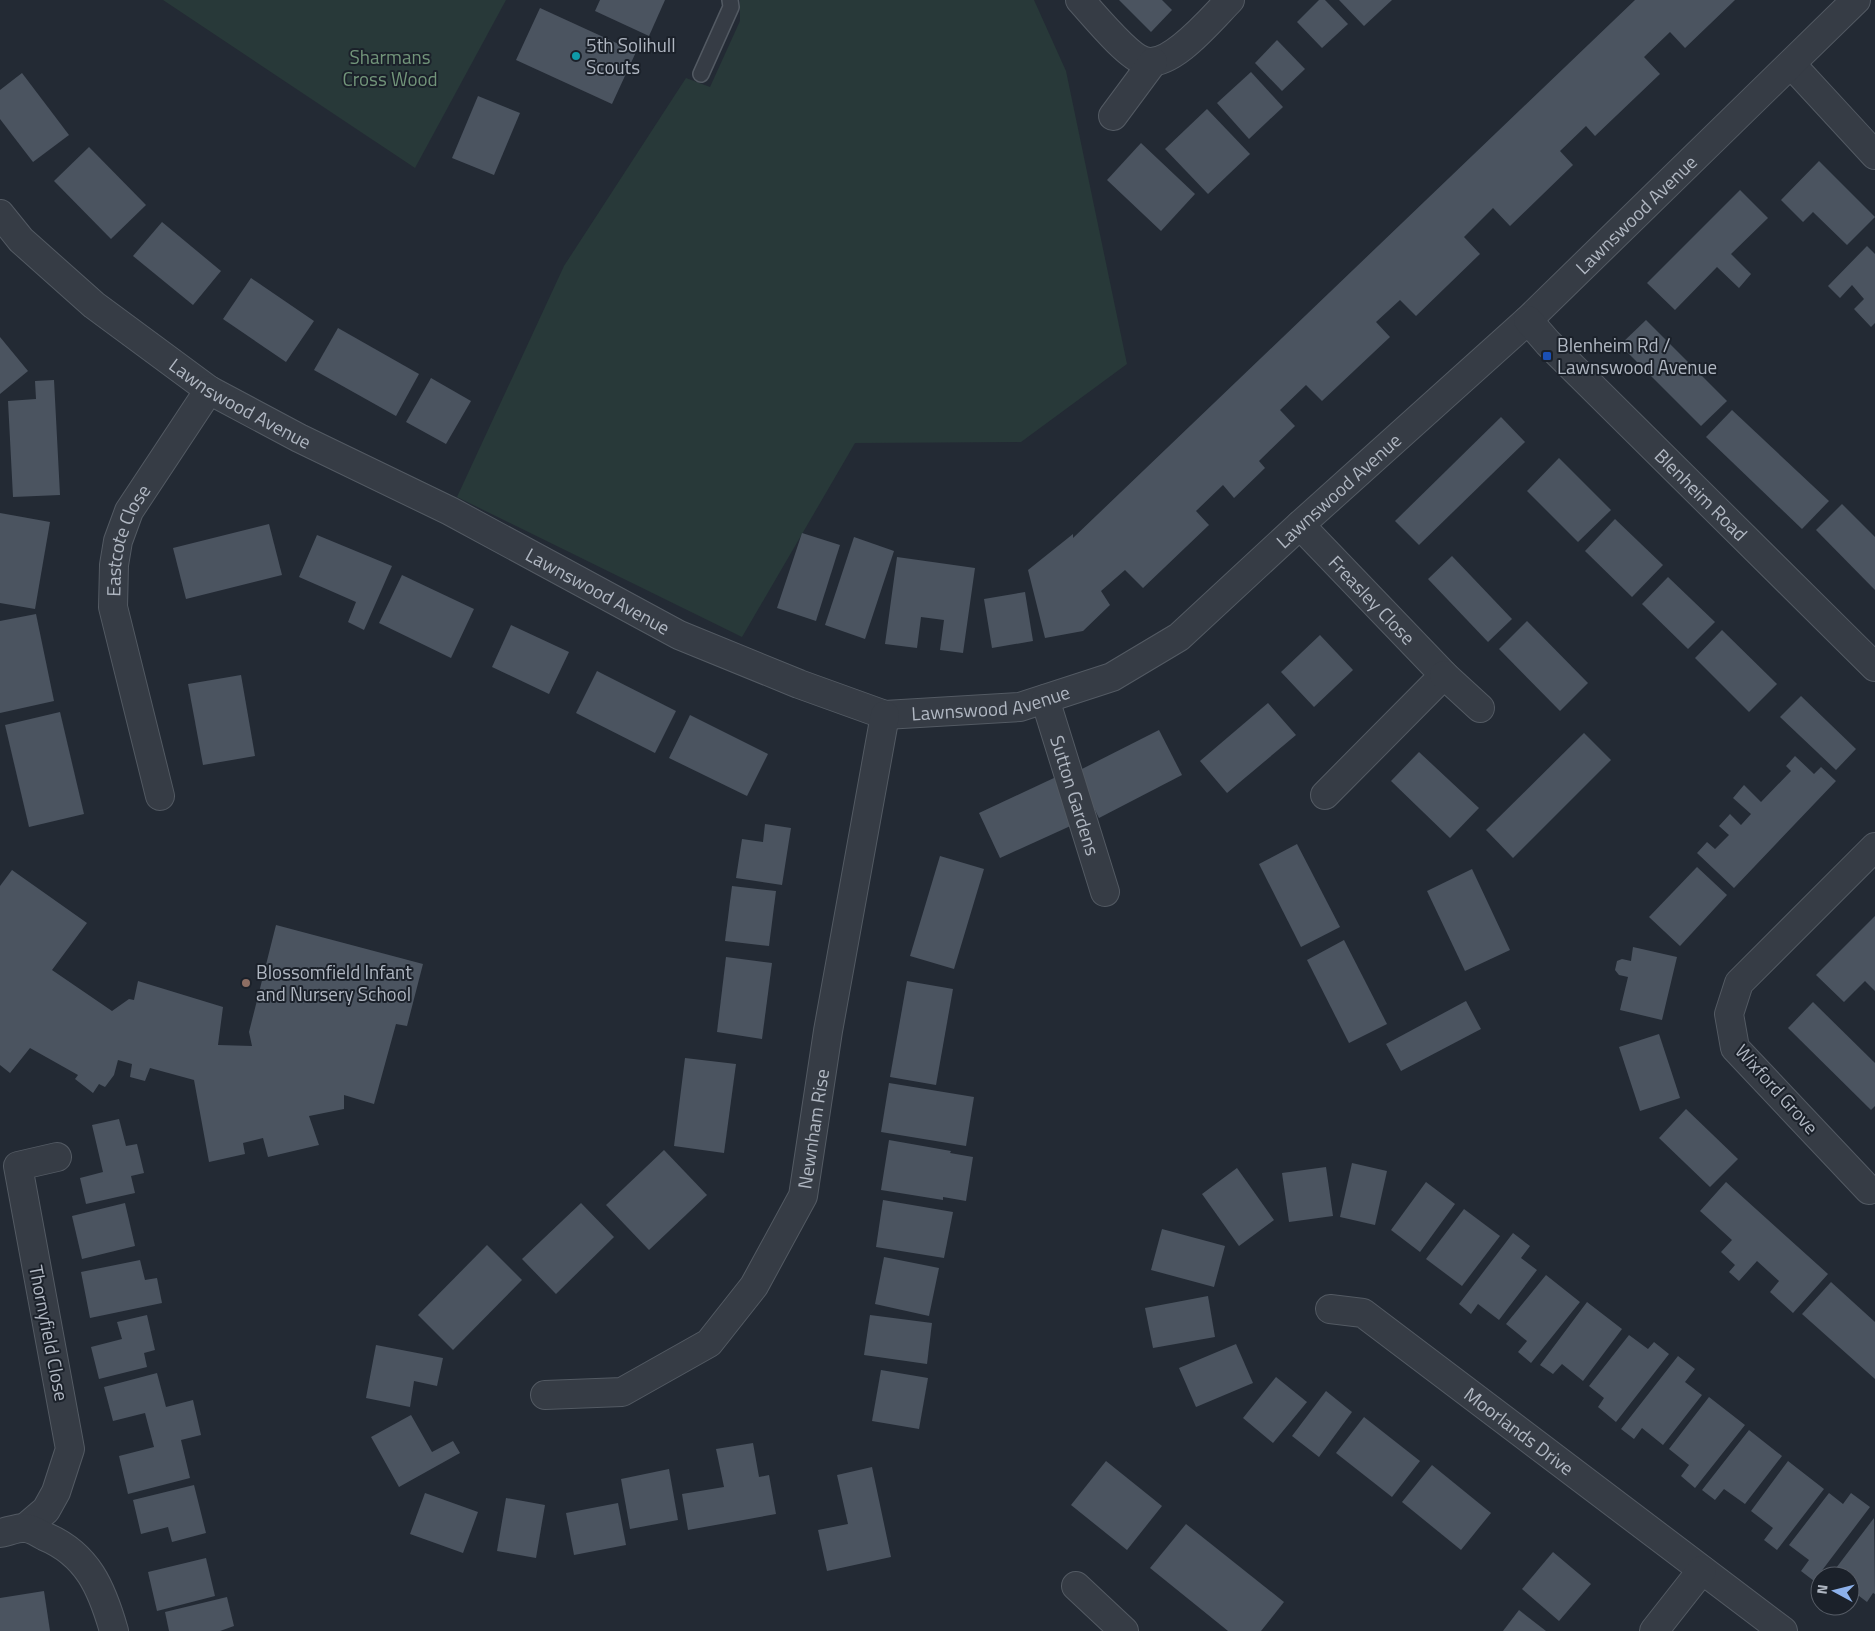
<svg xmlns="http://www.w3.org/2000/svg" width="1875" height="1631" viewBox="0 0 1875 1631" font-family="'Titillium Web',sans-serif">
<rect width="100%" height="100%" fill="#232a34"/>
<!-- green -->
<g fill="#283939">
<path d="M163 0H506L415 168Z"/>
<path d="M740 0H1034L1066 71 1127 364 1021 442 855 443 742 637 457 497 564 266 686 78 710 87 740 21Z"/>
</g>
<!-- building -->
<g fill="#4b5460">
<path d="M600 0H665L649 36 595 11Z"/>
<path d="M1119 0H1162L1172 10 1151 32Z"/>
<path d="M1319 0H1325L1348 24 1322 48 1297 22Z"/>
<path d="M1339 0H1392L1364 26Z"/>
<path d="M1635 0H1735L1685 48 1670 32 1644 57 1660 74 1595 136 1586 126 1560 151 1573 165 1510 226 1493 208 1464 237 1480 254 1416 316 1400 300 1376 322 1390 337 1322 401 1306 385 1280 410 1295 426 1259 461 1265 468 1234 498 1223 485 1196 511 1209 525 1143 588 1125 570 1101 591 1110 605 1083 631 1045 638 1028 570 1073 534V538Z"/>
<path d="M540 8 636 52 612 104 516 60Z"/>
<path d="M1277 40 1305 69 1282 91 1255 63Z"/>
<path d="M1251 72 1283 107 1249 139 1217 103Z"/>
<path d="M22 73 69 135 33 162 0 119V90Z"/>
<path d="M478 96 520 113 494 175 452 158Z"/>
<path d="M1207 109 1250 154 1208 194 1165 149Z"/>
<path d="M1141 143 1195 194 1161 231 1107 180Z"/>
<path d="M89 147 146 205 111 239 54 181Z"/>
<path d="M1819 161 1875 217 1847 245 1813 212 1803 222 1781 200Z"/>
<path d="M1740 190 1768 218 1731 254 1751 274 1739 288 1717 267 1675 310 1647 283Z"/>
<path d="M162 222 221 271 193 305 133 256Z"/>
<path d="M1867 246 1875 254V323L1871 327 1854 309 1864 299 1852 285 1840 298 1828 286Z"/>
<path d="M251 278 314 321 286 362 223 319Z"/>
<path d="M1646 320 1727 401 1701 426 1620 345Z"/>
<path d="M338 328 419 374 396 416 314 370Z"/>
<path d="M0 337 28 371 0 394Z"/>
<path d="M431 378 471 401 446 444 406 422Z"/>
<path d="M54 380 60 495 13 497 8 401 36 399 35 381Z"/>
<path d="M1732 410 1829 501 1802 529 1706 437Z"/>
<path d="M1501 417 1525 442 1419 545 1395 521Z"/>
<path d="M1559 458 1611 510 1578 542 1527 491Z"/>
<path d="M1842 504 1875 537V590L1816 530Z"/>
<path d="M0 513 50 522 35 609 0 603Z"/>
<path d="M1615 519 1663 565 1632 597 1585 551Z"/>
<path d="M269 524 282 575 186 599 173 548Z"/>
<path d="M802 533 840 545 816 621 777 608Z"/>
<path d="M317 535 392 566 364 630 348 622 356 602 299 577Z"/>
<path d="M854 537 894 551 865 639 825 625Z"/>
<path d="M1452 556 1512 619 1488 642 1428 579Z"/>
<path d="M897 557 975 568 963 653 940 650 944 620 921 617 917 648 885 644Z"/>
<path d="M402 575 474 609 451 658 379 623Z"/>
<path d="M1668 577 1715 622 1688 649 1642 604Z"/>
<path d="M1025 592 1033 641 992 648 984 599Z"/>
<path d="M36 614 54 701 0 713V621Z"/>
<path d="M1527 621 1588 683 1560 711 1499 649Z"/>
<path d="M511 625 569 652 549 694 492 667Z"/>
<path d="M1722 630 1777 684 1749 712 1695 658Z"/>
<path d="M1320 635 1353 670 1314 707 1281 672Z"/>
<path d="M597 671 676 711 655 753 576 713Z"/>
<path d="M241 675 255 756 203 765 188 684Z"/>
<path d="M1801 696 1856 749 1836 770 1780 717Z"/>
<path d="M1268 703 1296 735 1227 793 1200 761Z"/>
<path d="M60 712 84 814 29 827 5 725Z"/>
<path d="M690 715 768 754 747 796 669 758Z"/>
<path d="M1159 730 1182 775 1099 818 1076 772Z"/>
<path d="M1584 733 1611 760 1513 858 1486 830Z"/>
<path d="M1419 752 1479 808 1450 838 1391 781Z"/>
<path d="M1795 756 1814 774 1821 767 1836 781 1734 888 1697 853 1707 842 1715 849 1729 835 1719 826 1730 814 1741 825 1751 814 1733 798 1744 785 1761 802 1791 771 1786 766Z"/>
<path d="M1056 777 1077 823 1000 858 979 813Z"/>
<path d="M765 824 791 828 782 885 736 878 742 839 763 842Z"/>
<path d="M1297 844 1340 927 1301 947 1259 864Z"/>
<path d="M940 856 984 869 954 969 910 956Z"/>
<path d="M1697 867 1727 895 1680 946 1649 917Z"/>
<path d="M1472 869 1510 950 1465 971 1427 891Z"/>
<path d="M12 870 87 923 52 970 112 1011 129 999 134 1000 138 981 223 1007 218 1045 252 1046 249 1032 276 925 423 964 407 1026 396 1024 374 1104 344 1095V1109L309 1116 319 1145 268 1157 263 1138 243 1143 245 1154 209 1162 194 1080 150 1068 145 1081 130 1077 132 1064 118 1060 114 1075 105 1087 99 1084 93 1093 75 1079 78 1075 30 1048 10 1073 0 1065V886Z"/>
<path d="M732 886 776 891 769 946 725 941Z"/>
<path d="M1875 916V991L1865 981 1844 1002 1816 975Z"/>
<path d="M1344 940 1387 1024 1349 1043 1307 960Z"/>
<path d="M1633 947 1677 957 1662 1020 1620 1010 1628 977 1619 975 1615 970 1617 961 1622 959 1631 961Z"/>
<path d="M726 957 772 963 762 1039 717 1032Z"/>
<path d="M907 981 953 989 936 1085 890 1077Z"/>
<path d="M1466 1001 1481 1029 1401 1071 1386 1044Z"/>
<path d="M1813 1002 1875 1063V1106L1871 1110 1788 1028Z"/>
<path d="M1659 1034 1680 1098 1640 1111 1619 1047Z"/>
<path d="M685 1058 736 1064 724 1153 674 1146Z"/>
<path d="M889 1083 974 1097 966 1146 881 1132Z"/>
<path d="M1686 1109 1738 1159 1710 1187 1659 1138Z"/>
<path d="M119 1119 126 1146 137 1144 144 1173 131 1176 135 1193 86 1204 80 1178 103 1172 92 1125Z"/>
<path d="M889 1140 951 1151 950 1153 973 1157 966 1201 943 1197V1200L881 1190Z"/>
<path d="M664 1150 707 1195 649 1250 606 1205Z"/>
<path d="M1352 1163 1387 1171 1375 1225 1340 1217Z"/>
<path d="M1326 1167 1333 1216 1289 1222 1282 1173Z"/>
<path d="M1237 1168 1274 1220 1239 1246 1202 1194Z"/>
<path d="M1426 1182 1455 1204 1420 1252 1391 1230Z"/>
<path d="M1726 1182 1828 1274 1793 1313 1770 1292 1779 1281 1757 1261 1739 1281 1729 1272 1735 1265 1721 1252 1732 1240 1700 1211Z"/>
<path d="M883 1200 953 1212 944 1258 876 1247Z"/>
<path d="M125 1203 135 1246 82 1259 72 1216Z"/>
<path d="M581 1203 614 1237 556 1294 522 1259Z"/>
<path d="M1464 1209 1500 1236 1462 1286 1426 1259Z"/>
<path d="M1162 1229 1225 1246 1214 1287 1151 1270Z"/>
<path d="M1513 1233 1530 1246 1521 1258 1537 1270 1499 1320 1478 1304 1471 1314 1459 1304Z"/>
<path d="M487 1245 522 1280 453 1350 418 1315Z"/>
<path d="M884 1257 939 1268 929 1316 875 1304Z"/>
<path d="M140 1260 145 1280 157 1278 162 1303 90 1318 81 1272Z"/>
<path d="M1546 1275 1580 1302 1531 1363 1518 1352 1527 1341 1506 1324Z"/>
<path d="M1831 1282 1875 1322V1379L1802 1314Z"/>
<path d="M1208 1296 1215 1337 1153 1348 1145 1308Z"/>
<path d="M1587 1302 1622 1329 1583 1381 1562 1364 1553 1374 1540 1365Z"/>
<path d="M147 1315 155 1350 144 1353 147 1367 99 1379 91 1347 122 1339 117 1322Z"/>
<path d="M870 1315 932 1323 927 1364 864 1355Z"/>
<path d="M1629 1335 1648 1349 1654 1342 1669 1354 1616 1422 1598 1407 1604 1398 1589 1386Z"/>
<path d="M1236 1344 1253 1383 1196 1407 1179 1368Z"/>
<path d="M376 1345 443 1358 437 1386 414 1381 410 1407 366 1398Z"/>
<path d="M1678 1356 1695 1369 1685 1382 1702 1395 1663 1445 1642 1428 1634 1439 1621 1429Z"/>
<path d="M881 1370 928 1378 919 1429 872 1421Z"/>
<path d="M157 1373 166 1407 193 1400 201 1435 181 1440 190 1478 128 1494 119 1456 154 1447 145 1413 113 1421 104 1387Z"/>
<path d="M1276 1377 1307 1402 1273 1443 1243 1418Z"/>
<path d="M1326 1391 1352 1412 1319 1457 1292 1436Z"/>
<path d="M1709 1397 1745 1425 1695 1488 1681 1476 1689 1465 1669 1449Z"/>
<path d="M411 1415 432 1452 453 1441 460 1453 399 1487 371 1437Z"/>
<path d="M1364 1417 1420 1461 1392 1497 1336 1453Z"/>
<path d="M1749 1430 1782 1456 1745 1504 1724 1489 1715 1500 1702 1490Z"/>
<path d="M753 1443 759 1477 769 1475 776 1514 688 1530 682 1494 724 1487 716 1449Z"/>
<path d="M1106 1461 1162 1506 1127 1550 1071 1505Z"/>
<path d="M1788 1461 1824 1489 1777 1550 1764 1540 1773 1528 1751 1511Z"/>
<path d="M1432 1465 1491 1513 1461 1550 1402 1502Z"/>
<path d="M872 1467 891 1557 827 1571 818 1530 848 1524 837 1475Z"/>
<path d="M669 1469 678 1520 630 1529 621 1479Z"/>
<path d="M194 1485 206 1533 172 1542 168 1527 141 1534 133 1500Z"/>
<path d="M425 1493 478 1512 463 1553 410 1534Z"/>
<path d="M1829 1493 1843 1504 1851 1493 1870 1507 1814 1581 1801 1571 1809 1560 1789 1545Z"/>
<path d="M506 1498 545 1505 536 1558 497 1551Z"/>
<path d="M618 1503 626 1545 574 1555 566 1513Z"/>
<path d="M1874 1518 1875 1594 1873 1593 1867 1602 1850 1589V1576H1830Z"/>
<path d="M1186 1524 1284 1602 1261 1631H1228L1150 1568Z"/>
<path d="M1553 1552 1591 1584 1559 1621 1522 1589Z"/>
<path d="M206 1558 215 1596 157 1611 148 1572Z"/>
<path d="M44 1591 50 1631H0V1598Z"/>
<path d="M227 1597 234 1626 220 1631H169L165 1612Z"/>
<path d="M1519 1610 1546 1631H1503Z"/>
</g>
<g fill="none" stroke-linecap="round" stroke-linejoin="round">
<!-- service casing -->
<g stroke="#535a63" stroke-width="18">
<path id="service" d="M701 74 731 7 730 0"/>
</g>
<!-- minor casing -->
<g stroke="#535a63" stroke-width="30">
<g id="minor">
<path d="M1080 0C1093 14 1127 56 1144 61 1171 69 1212 18 1230 0"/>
<path d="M1791 64 1875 155"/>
<path d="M1113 116 1153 62"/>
<path id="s1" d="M0 214 21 240 94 305 209 390 299 438 450 511 679 635 799 684 885 715 1020 707 1112 677 1179 637 1300 525 1528 320 1856 0"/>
<path id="s2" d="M1528 320 1548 343 1875 667"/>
<path id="s3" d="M1300 525 1444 675 1325 795"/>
<path d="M1444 675 1480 708"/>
<path id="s4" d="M1045 699 1105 892"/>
<path id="s5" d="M160 796 113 607 114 565 118 541 129 511 209 390"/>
<path d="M1869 1190 1735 1048 1729 1014 1739 983 1875 847"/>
<path id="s6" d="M1330 1309 1363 1313 1783 1631"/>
<path id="s7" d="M545 1395 622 1392 709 1343 754 1286 803 1196 828 1031 885 715"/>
<path d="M25 1528 46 1510 56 1492 70 1449 18 1166 57 1157"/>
<path d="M0 1533C7 1532 19 1527 26 1528 32 1529 39 1533 44 1536 88 1554 102 1589 114 1631"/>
<path d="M1076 1586 1124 1631"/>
<path d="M1654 1631 1702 1570"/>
</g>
</g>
<!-- service -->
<use href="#service" stroke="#363c45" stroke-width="15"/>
<!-- minor -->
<use href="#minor" stroke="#363c45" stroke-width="28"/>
</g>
<!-- markers -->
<circle fill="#0f9aa8" stroke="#1b212a" stroke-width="2" cx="576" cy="56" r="5"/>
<rect fill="#1a4fb4" stroke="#1b212a" stroke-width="2" x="1542" y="351" width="10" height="10" rx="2.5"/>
<circle fill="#8d6e63" stroke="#1b212a" stroke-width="2" cx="246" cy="983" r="5"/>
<g text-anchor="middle" stroke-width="4" stroke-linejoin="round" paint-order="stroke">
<!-- poi labels -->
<g font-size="19" fill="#b0b7c2" stroke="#1b212a" text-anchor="start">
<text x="586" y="52">5th Solihull<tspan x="586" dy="22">Scouts</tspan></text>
<text x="1557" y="352">Blenheim Rd /<tspan x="1557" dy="22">Lawnswood Avenue</tspan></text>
<text x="256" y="979">Blossomfield Infant<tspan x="256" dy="22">and Nursery School</tspan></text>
</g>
<!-- park labels -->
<g font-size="19" fill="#72957a" stroke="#1b212a">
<text x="390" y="64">Sharmans<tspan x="390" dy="22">Cross Wood</tspan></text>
</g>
<!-- street labels -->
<g font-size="19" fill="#b0b7c2" stroke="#1b212a">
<text dy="7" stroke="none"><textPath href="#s1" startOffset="1958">Lawnswood Avenue</textPath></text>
<text dy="7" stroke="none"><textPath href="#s1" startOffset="308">Lawnswood Avenue</textPath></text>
<text dy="7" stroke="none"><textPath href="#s1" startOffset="1552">Lawnswood Avenue</textPath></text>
<text dy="7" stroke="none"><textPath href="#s2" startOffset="246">Blenheim Road</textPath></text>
<text dy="7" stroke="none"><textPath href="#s5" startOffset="264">Eastcote Close</textPath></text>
<text dy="7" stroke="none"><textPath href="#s1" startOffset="712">Lawnswood Avenue</textPath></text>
<text dy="7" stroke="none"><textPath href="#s3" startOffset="104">Freasley Close</textPath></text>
<text dy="7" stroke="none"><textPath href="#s1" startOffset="1132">Lawnswood Avenue</textPath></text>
<text dy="7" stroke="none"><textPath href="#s4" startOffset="101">Sutton Gardens</textPath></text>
<text transform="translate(1777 1089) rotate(48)" y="7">Wixford Grove</text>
<text dy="7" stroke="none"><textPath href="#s7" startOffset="420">Newnham Rise</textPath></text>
<text transform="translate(49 1333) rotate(79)" y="7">Thornyfield Close</text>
<text dy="7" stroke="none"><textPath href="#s6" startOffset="229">Moorlands Drive</textPath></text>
</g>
</g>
<!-- north arrow -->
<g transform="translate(1835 1591) rotate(277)"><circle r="24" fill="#1b212a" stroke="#575d67"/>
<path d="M0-4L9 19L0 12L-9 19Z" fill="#8db1ea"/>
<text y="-8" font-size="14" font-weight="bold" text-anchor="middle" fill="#b0b7c2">N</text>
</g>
</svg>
